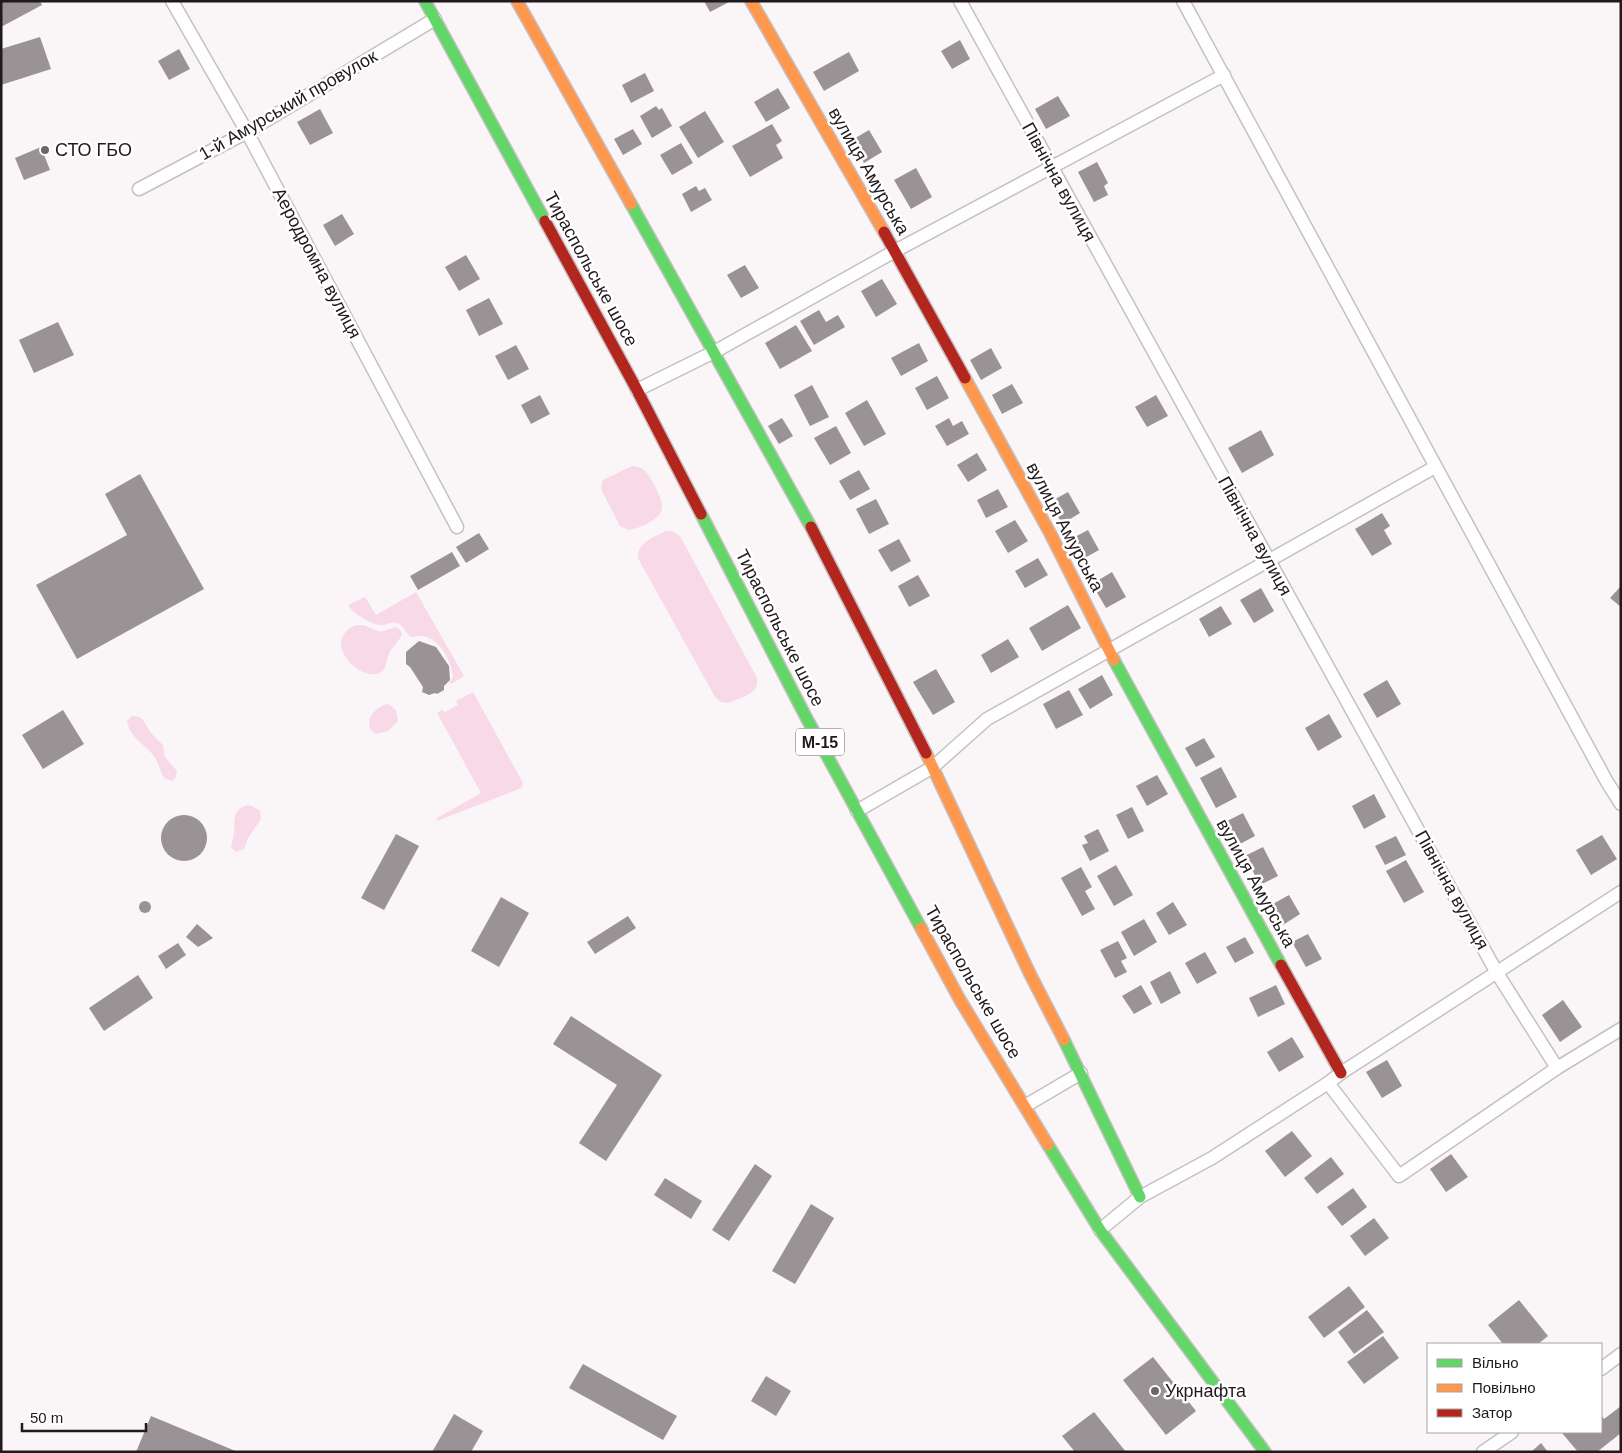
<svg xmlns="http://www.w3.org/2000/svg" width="1622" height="1453" viewBox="0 0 1622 1453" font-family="Helvetica,sans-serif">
<rect width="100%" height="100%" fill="#faf5f7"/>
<!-- green -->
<g fill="#f8d9e8">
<path d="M632 466C637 466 640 467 644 470 650 475 664 501 662 509 659 520 640 528 629 530L620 526 602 491 601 485 603 480Z"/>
<path d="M666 531H672L680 536 756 676C761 690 749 695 738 699 735 700 730 703 726 703 721 703 718 700 715 697L639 560C634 543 655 537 666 531Z"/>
<path d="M416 592 464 676 451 684 449 683 453 677C451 660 439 635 418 636 416 636 413 638 411 637 405 633 404 625 397 623 392 621 387 625 381 625 373 626 351 612 348 605L365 597 376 615Z"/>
<path d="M356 625H364L380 632 396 627 401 631 402 635C398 642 392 647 389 654 386 660 387 668 381 672 363 685 318 641 356 625Z"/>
<path d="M473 692 523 783 522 787 519 789 437 821V818L481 793 437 713 442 710 445 712 458 705 456 701Z"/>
<path d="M388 704 396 710 398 721 388 731 376 734C360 724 375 706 388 704Z"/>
<path d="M132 716 139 717 143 720 151 733 163 745 165 757 177 771 176 777 173 781 164 778C160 771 159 763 154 756 145 744 130 738 127 721Z"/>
<path d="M248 805 252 806 260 811 261 819 248 838 244 849 236 852 231 847C232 841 234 836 234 831 235 818 233 809 248 805Z"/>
</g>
<!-- building -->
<g fill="#999395">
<path d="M1 1H40L42 5 1 27Z"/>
<path d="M704 1H731L710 12Z"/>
<path d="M40 37 51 69 1 85V49Z"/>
<path d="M960 40 970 59 952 69 941 51Z"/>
<path d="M179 49 190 69 169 80 158 61Z"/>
<path d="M849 52 859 71 824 91 813 72Z"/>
<path d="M645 73 654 91 631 103 622 85Z"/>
<path d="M778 88 790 108 766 122 754 102Z"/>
<path d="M1058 96 1070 116 1046 129 1035 109Z"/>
<path d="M656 106 659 110 662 108 672 126 652 138 640 116Z"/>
<path d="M320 109 333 133 310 145 297 122Z"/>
<path d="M705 111 724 142 698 158 679 127Z"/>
<path d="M772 124 782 141 776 145 783 158 750 177 732 146Z"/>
<path d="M633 129 642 144 623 155 614 139Z"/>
<path d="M869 130 882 152 864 163 857 151 853 153 847 143Z"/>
<path d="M681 143 693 163 672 175 660 155Z"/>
<path d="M41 147 50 170 24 180 15 158Z"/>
<path d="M1097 162 1108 183 1104 186 1108 195 1094 202 1078 172Z"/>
<path d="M916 168 932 197 911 209 894 180Z"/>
<path d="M696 186 699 191 705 188 712 200 691 212 682 194Z"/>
<path d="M342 214 354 234 335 246 323 225Z"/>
<path d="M466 255 480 279 459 291 445 267Z"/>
<path d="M745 265 759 288 741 298 727 275Z"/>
<path d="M882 279 897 304 876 317 861 291Z"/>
<path d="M489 298 503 324 479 336 466 310Z"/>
<path d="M819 310 826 322 838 315 845 327 814 345 800 321Z"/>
<path d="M58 322 74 355 34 373 19 340Z"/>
<path d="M796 325 812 351 780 369 765 343Z"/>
<path d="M919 343 928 361 901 376 891 358Z"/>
<path d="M516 345 529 369 508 380 495 356Z"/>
<path d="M991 348 1002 368 981 380 970 360Z"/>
<path d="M937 376 949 398 927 410 915 388Z"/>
<path d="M1012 384 1023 403 1002 414 992 395Z"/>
<path d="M812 385 829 417 810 426 794 395Z"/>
<path d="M540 395 550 414 531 424 521 405Z"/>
<path d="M1156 395 1168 416 1147 427 1135 407Z"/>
<path d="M867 400 886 434 864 446 845 413Z"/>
<path d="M782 418 793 436 779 444 768 426Z"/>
<path d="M949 418 953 426 962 421 969 434 947 446 935 426Z"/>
<path d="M836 426 851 453 830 465 814 438Z"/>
<path d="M1261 430 1274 455 1242 473 1228 448Z"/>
<path d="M977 453 987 470 968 482 957 465Z"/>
<path d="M859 470 870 489 850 500 839 481Z"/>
<path d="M140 474 204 589 77 659 36 585 127 535 105 494Z"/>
<path d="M998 489 1008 507 986 518 977 500Z"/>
<path d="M1068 492 1080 513 1062 524 1050 502Z"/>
<path d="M876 499 889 524 869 534 856 509Z"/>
<path d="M1382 513 1390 526 1384 530 1392 544 1372 556 1355 529Z"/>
<path d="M1015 520 1028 541 1008 553 995 531Z"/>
<path d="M1088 530 1099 550 1081 560 1069 540Z"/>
<path d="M479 533 489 549 466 563 456 547Z"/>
<path d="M899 539 911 561 891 572 878 550Z"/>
<path d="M452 552 460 566 418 590 410 576Z"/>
<path d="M1038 558 1048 575 1025 588 1015 571Z"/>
<path d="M1112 572 1126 597 1106 608 1092 584Z"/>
<path d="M918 575 930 596 909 607 898 586Z"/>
<path d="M1621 586V607L1610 598Z"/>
<path d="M1261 588 1274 611 1254 623 1240 600Z"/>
<path d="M1068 605 1081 628 1042 651 1029 628Z"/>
<path d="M1221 606 1232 624 1209 637 1199 619Z"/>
<path d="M1008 639 1019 657 991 673 981 655Z"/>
<path d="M419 641 436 647 449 666 450 680 444 686V690L437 694 435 693 429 695 422 692 423 687 410 667 406 664V652Z"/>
<path d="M936 669 955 702 933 715 913 682Z"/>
<path d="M1102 675 1113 695 1090 709 1078 689Z"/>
<path d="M1387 680 1401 704 1377 718 1363 694Z"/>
<path d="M1069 690 1083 715 1056 729 1043 704Z"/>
<path d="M63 710 84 744 43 769 22 735Z"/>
<path d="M1329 714 1342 737 1318 751 1305 728Z"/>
<path d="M1204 738 1215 757 1196 767 1185 748Z"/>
<path d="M1221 767 1237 797 1216 808 1200 778Z"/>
<path d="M1157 775 1168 794 1147 806 1136 786Z"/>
<path d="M1374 794 1386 817 1364 829 1352 806Z"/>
<path d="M1132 807 1144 831 1128 839 1116 815Z"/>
<path d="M1243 813 1255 836 1238 845 1225 822Z"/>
<circle cx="184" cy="838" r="23"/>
<path d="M1098 829 1109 851 1090 861 1082 845 1088 843 1084 836Z"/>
<path d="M396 834 419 846 384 910 361 898Z"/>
<path d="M1602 835 1617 859 1591 875 1576 850Z"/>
<path d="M1396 836 1406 855 1385 865 1375 846Z"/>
<path d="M1263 847 1278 876 1260 885 1245 856Z"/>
<path d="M1406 860 1424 892 1404 903 1386 871Z"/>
<path d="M1116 865 1133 895 1114 906 1097 876Z"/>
<path d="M1081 867 1092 887 1085 891 1095 909 1082 916 1061 878Z"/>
<path d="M1289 895 1300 914 1283 925 1271 905Z"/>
<path d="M501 897 529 913 499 967 471 951Z"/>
<circle cx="145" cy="907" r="6"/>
<path d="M1173 902 1187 925 1169 935 1156 913Z"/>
<path d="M628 916 636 928 595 954 587 942Z"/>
<path d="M1144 919 1157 942 1134 956 1121 932Z"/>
<path d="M197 924 213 938 198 947 186 937Z"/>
<path d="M1308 934 1322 959 1306 967 1292 942Z"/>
<path d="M1245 937 1254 953 1235 963 1226 947Z"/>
<path d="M1118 941 1127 958 1121 961 1127 972 1115 978 1100 950Z"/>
<path d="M178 943 186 955 166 969 158 956Z"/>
<path d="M1205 952 1217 973 1197 984 1185 963Z"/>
<path d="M1170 971 1181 993 1161 1004 1150 982Z"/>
<path d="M138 975 153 998 104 1031 89 1008Z"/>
<path d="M1141 985 1152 1004 1134 1014 1122 996Z"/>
<path d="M1276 985 1285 1004 1258 1017 1249 998Z"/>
<path d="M1563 1000 1582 1027 1560 1042 1542 1015Z"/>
<path d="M571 1016 662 1075 606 1161 579 1143 617 1085 553 1044Z"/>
<path d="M1292 1037 1304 1057 1279 1072 1267 1052Z"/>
<path d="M1387 1060 1402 1086 1382 1098 1366 1072Z"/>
<path d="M1292 1131 1312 1156 1285 1177 1265 1151Z"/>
<path d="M1451 1154 1468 1177 1446 1192 1430 1169Z"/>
<path d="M1331 1157 1344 1174 1317 1194 1304 1178Z"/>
<path d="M755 1164 772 1176 729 1241 712 1230Z"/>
<path d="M665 1178 702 1201 691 1219 654 1195Z"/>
<path d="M1353 1188 1367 1207 1342 1226 1327 1207Z"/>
<path d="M811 1204 834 1218 795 1284 772 1271Z"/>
<path d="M1374 1218 1389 1238 1365 1256 1350 1236Z"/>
<path d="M1349 1286 1365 1307 1324 1338 1308 1317Z"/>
<path d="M1519 1300 1548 1336 1538 1344H1503L1488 1325Z"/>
<path d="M1367 1310 1384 1332 1354 1354 1338 1332Z"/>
<path d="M1383 1336 1399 1358 1364 1384 1347 1362Z"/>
<path d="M1153 1357 1196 1411 1166 1435 1123 1380Z"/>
<path d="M583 1364 677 1416 663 1440 569 1388Z"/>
<path d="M766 1376 791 1391 776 1416 751 1401Z"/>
<path d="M1621 1406V1433L1597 1452H1578L1562 1433 1601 1432V1415L1604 1419Z"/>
<path d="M1094 1412 1126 1452H1075L1062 1436Z"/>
<path d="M454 1414 483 1431 471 1452H432Z"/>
<path d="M151 1416 238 1452H136Z"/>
<path d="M1541 1443 1548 1452H1531Z"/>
</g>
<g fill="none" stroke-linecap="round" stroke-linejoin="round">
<!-- street casing -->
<g stroke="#c6c0c3" stroke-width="15">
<g id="street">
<path d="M172 1 247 132 457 527"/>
<path d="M960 1 1497 973 1557 1068"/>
<path d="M1183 1 1607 782 1621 804"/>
<path d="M139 189 247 132 435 19"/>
<path d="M637 390 716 351 895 251 1224 75"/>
<path d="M857 811 933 767 987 719 1435 467"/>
<path d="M1328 1083 1399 1176 1557 1068 1621 1029"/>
<path d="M1025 1106 1081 1073"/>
<path d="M1100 1230 1140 1197 1212 1158 1328 1083 1341 1073 1621 892"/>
<path d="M1601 1369 1621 1354"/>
<path d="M1483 1452 1512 1432"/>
</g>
</g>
<!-- fast casing -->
<g stroke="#c6c0c3" stroke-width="14">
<g id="fast">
<path d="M425 1 545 221"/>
<path d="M631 204 811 527"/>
<path d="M701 514 807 719 921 928"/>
<path d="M1114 660 1281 965"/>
<path d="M1064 1040 1140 1197"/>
<path d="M1048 1145 1100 1230 1265 1452"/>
</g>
</g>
<!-- slow casing -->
<g stroke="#c6c0c3" stroke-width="14">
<g id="slow">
<path d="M517 1 631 204"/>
<path d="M751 1 884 232"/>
<path d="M965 378 1050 533 1114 660"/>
<path d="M926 753 1030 974 1064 1040"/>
<path d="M921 928 960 1000 1048 1145"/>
</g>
</g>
<!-- jam casing -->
<g stroke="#c6c0c3" stroke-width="14">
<g id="jam">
<path d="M545 221 637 390 701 514"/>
<path d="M884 232 965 378"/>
<path d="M811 527 926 753"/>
<path d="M1281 965 1341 1073"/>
</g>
</g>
<!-- street -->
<use href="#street" stroke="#fefefe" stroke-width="12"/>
<!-- fast -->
<use href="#fast" stroke="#63d668" stroke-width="11"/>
<!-- slow -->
<use href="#slow" stroke="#ff974d" stroke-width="11"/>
<!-- jam -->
<use href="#jam" stroke="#b3261e" stroke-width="11"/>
</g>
<!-- markers -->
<g fill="#6d6669" stroke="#fff" stroke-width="2">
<circle cx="45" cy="150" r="5"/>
<circle cx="1155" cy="1391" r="5"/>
</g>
<g text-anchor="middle" stroke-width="5" stroke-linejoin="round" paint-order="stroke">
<!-- shield labels -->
<rect fill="#fff" stroke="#645e61" stroke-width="1" x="796" y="728.5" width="48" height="27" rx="4"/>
<g font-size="16" font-weight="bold" fill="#21191d">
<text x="820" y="748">М-15</text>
</g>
<!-- street labels -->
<g font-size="18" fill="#21191d" stroke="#fff">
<text transform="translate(288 105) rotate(-30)" y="6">1-й Амурський провулок</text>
<text transform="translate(869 171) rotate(60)" y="6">вулиця Амурська</text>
<text transform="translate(1059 182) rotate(61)" y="6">Північна вулиця</text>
<text transform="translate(317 263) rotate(62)" y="6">Аеродромна вулиця</text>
<text transform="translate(591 269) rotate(61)" y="6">Тираспольське шосе</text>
<text transform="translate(1065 527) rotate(62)" y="6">вулиця Амурська</text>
<text transform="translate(1255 536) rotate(61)" y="6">Північна вулиця</text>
<text transform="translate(780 628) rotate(63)" y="6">Тираспольське шосе</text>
<text transform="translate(1256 883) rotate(61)" y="6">вулиця Амурська</text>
<text transform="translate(1452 890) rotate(61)" y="6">Північна вулиця</text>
<text transform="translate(973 982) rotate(60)" y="6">Тираспольське шосе</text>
</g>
<!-- poi labels -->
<g font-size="18" fill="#21191d" stroke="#fff" text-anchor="start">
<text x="55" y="156">СТО ГБО</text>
<text x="1165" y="1397">Укрнафта</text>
</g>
</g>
<!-- border -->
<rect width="1622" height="1453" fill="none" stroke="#21191d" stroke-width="5"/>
<!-- legend -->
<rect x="1427" y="1343" width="175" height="90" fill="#ffffff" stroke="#a6a3a5"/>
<rect x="1437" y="1359" width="25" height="8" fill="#63d668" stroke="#a6a3a5"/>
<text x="1472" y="1368" font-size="15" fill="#21191d">Вільно</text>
<rect x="1437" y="1384" width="25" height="8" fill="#ff974d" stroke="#a6a3a5"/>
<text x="1472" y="1393" font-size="15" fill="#21191d">Повільно</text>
<rect x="1437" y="1409" width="25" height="8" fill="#b3261e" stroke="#a6a3a5"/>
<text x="1472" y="1418" font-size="15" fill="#21191d">Затор</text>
<!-- scale -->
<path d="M22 1423v8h124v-8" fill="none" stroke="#21191d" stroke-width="2.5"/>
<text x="30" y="1423" font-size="15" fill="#21191d" stroke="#ffffff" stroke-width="4" paint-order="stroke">50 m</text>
</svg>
